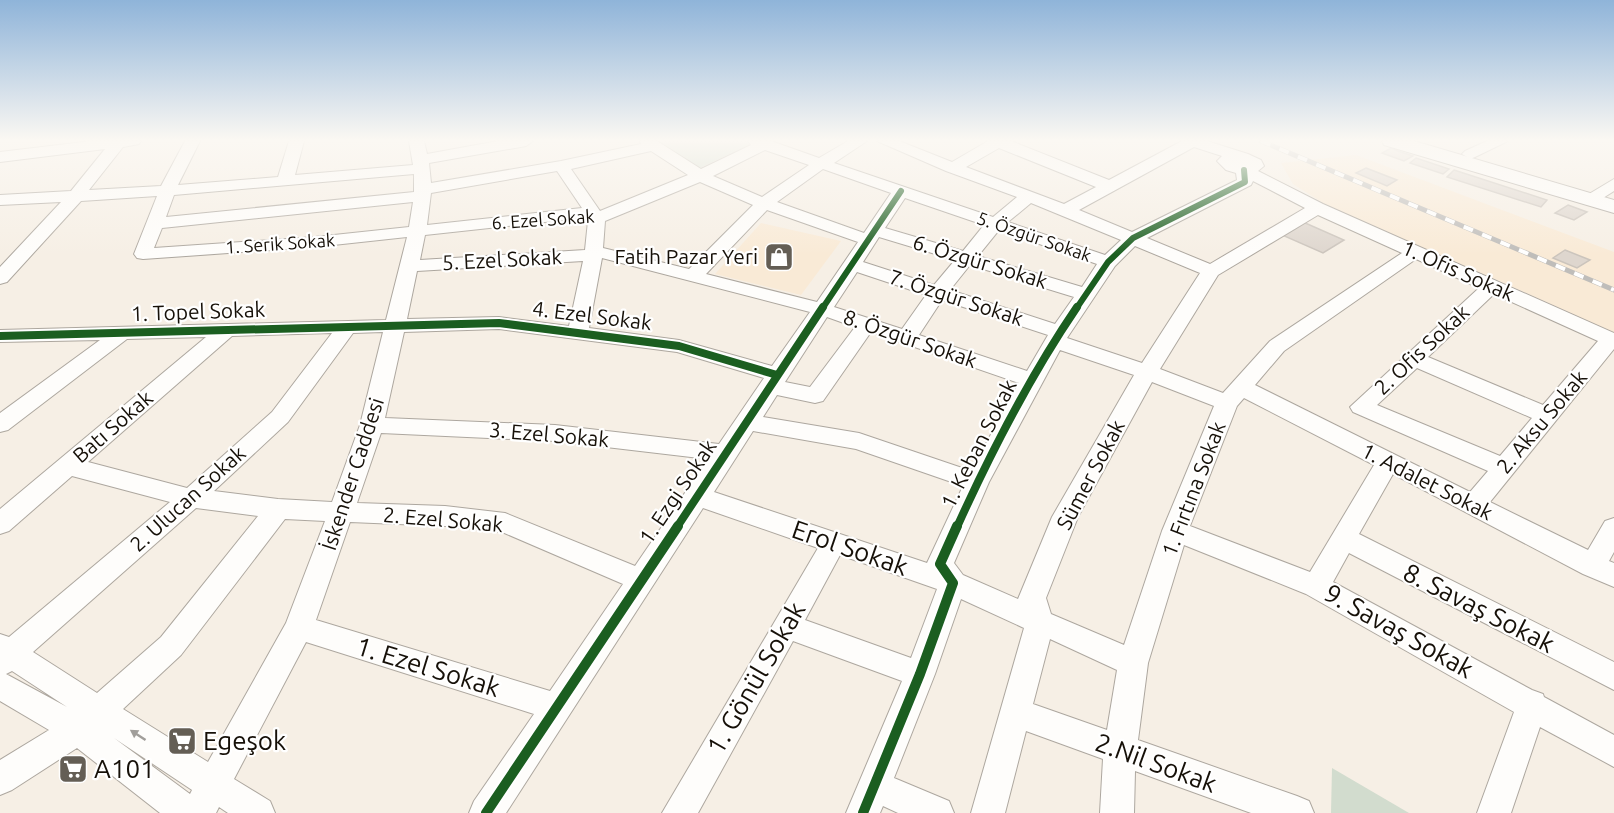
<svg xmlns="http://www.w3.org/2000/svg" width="1614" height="813" viewBox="0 0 1614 813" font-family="Ubuntu,sans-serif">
<rect width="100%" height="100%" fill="#f6efe5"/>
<!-- built -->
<g fill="#f9ead6">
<path d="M1356 155 1614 252V333L1504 283 1334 210 1293 184 1281 163Z"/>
<path d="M761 223 841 241 801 295 715 274Z"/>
</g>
<!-- green -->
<g fill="#d2dcce">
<path d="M663 141H746L751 144 700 168 670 153 659 143Z"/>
<path d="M1332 768 1409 813H1331Z"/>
</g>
<!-- building -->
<g fill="#ded6ce" stroke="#cbc4bc" stroke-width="1.5">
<path d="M1391 148 1398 151 1413 156 1404 161 1382 153Z"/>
<path d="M1416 158 1449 169 1443 174 1410 163Z"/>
<path d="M1366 168 1397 180 1387 186 1356 173Z"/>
<path d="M1454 170 1547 200 1541 207 1447 177Z"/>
<path d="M1568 205 1587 212 1574 220 1555 213Z"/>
<path d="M1303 222 1344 240 1323 253 1282 235Z"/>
<path d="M1565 250 1590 260 1577 268 1553 258Z"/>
</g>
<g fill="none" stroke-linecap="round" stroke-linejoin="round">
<!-- minor casing -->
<g stroke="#ada79f" stroke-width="2">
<g id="minor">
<path d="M92 141H141L139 144 123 147 89 190 161 186 185 141H200L178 185 278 177 289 141H304L295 175 413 165 409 141H424L427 154 498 141H533L526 146 429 163 431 183 561 161 641 144 640 141H657L701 169 751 145 748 141H771L819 158 848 141H867L834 163 993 217 1017 197 946 171 877 141H899L952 162 988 141H1011L1109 180 1182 141H1207L1248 154 1261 160 1264 166 1258 171 1323 204 1614 333V349L1490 502 1588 550 1605 521 1614 518V552L1609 561 1614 563V587L1583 574 1393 474 1359 534 1614 662V690L1349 553 1333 582 1532 690 1543 694 1544 697 1614 735V767L1540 727 1511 813H1477L1514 712 1306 594 1184 545 1148 663 1138 740 1297 796 1309 801 1314 813H1251L1135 771 1134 813H1100L1103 759 1026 731 1005 813H971L1024 628 961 599 935 674 894 778 949 801 954 813H898L883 806 880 813H846L902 681 793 641 698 813H662L818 548 703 508 506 813H469L474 801 534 714 306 642 234 779 270 801 275 813H228L219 807 216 813H160L77 748 12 790 0 795V760L49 730 0 701V634L9 637 170 502 72 476 9 531 0 534V509L206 337 127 339 8 430 0 432V413L100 340 0 342V330L386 320 407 237 315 247 143 259 137 258 134 254 157 196 81 201 7 282 0 284V267L61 202 0 205V195L71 191 105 149 0 162V152ZM1194 147 1222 156 1217 161 1226 170 1236 173 1237 180 1132 232 1079 210ZM999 148 1096 187 1064 204 966 167ZM765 150 809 165 762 197 713 176ZM651 151 688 175 600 211 571 169ZM823 169 891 193 864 233 777 202ZM557 171 582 208 427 225 431 193ZM414 174V192L166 217 174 195ZM1253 181 1305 208 1210 264 1147 238 1251 185ZM700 182 753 205 689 269 603 248 605 221ZM905 198 984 225 963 251 885 228ZM413 202 409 227 315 237 154 248 162 228ZM1031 203 1121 240 1105 255 1008 222ZM767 210 858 242 817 302 706 274ZM1318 215 1402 253 1270 341 1223 393 1160 369 1218 275ZM582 218 588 221 585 250 420 260 425 235ZM999 230 1097 264 1082 287 978 256ZM879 237 955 260 934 285 863 262ZM1135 246 1200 273 1142 363 1067 338 1115 266ZM602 258 810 312 772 366 679 340 589 328ZM1416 259 1479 288 1350 407 1353 412 1488 471 1470 492 1255 385 1284 351ZM583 261 569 326 499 317 407 319 417 271ZM970 265 1074 297 1055 324 950 290ZM857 272 926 295 902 329 834 307ZM1494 294 1598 341 1543 405 1428 357ZM942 300 1048 335 1027 371 919 335ZM827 317 855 327 810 387 785 382ZM499 329 677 352 764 378 719 444 555 425 385 418 404 332ZM383 332 360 425 332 502 278 499 214 491 288 422 353 333ZM871 332 1019 383 971 471 859 433 763 417 777 395 815 403 823 401ZM332 333 272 412 187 488 88 462 232 336ZM1060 350 1134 375 1052 517 1018 599 963 575 954 563 989 482ZM1417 368 1532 418 1500 456 1377 405ZM1152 382 1214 406 1162 531 1124 645 1051 614 1046 598 1078 517ZM1244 398 1374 465 1310 572 1190 526 1237 406ZM753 431 856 449 963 486 927 563 714 492ZM381 433 555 441 708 459 635 566 505 513 445 506 357 503ZM196 508 258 516 161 637 97 693 33 652ZM285 519 325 521 286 623 208 762 123 709 181 655ZM350 522 445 526 502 532 623 584 550 691 316 620ZM840 555 937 589 911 658 805 620ZM1050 639 1117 670 1107 730 1033 704ZM12 671 67 707 6 674ZM114 738 192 790 190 794Z"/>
<path d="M1487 141H1508L1475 157 1470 159 1462 154 1465 151Z"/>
<path d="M1614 179V191L1603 198H1591L1589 194Z"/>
</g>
</g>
<!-- major casing -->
<g stroke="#ada79f" stroke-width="2">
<path id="major" d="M1382 141H1414L1614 200V213L1384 145Z"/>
</g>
<!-- minor -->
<use href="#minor" fill="#fefdfb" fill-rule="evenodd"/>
<!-- major -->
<use href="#major" fill="#fefdfb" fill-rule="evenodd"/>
<!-- rail casing -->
<g stroke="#bfbdba" stroke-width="5">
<path id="rail" d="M1261 141 1614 290"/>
</g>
<!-- rail -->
<use href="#rail" stroke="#fff" stroke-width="4" stroke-dasharray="10" stroke-linecap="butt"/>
<!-- cycleway-far2 casing -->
<g stroke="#fff" stroke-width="9">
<g id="cycleway-far2">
<path d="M822 309 901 191"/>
<path d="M1076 309 1108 262 1133 238 1245 182 1244 170"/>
</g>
</g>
<!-- cycleway-far1 casing -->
<g stroke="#fff" stroke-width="11">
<g id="cycleway-far1">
<path d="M0 336 499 323 679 346 777 375"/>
<path d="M677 527 823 307"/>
<path d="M957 527C991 452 1030 376 1077 307"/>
</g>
</g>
<!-- cycleway casing -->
<g stroke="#fff" stroke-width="14">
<g id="cycleway">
<path d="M486 813 678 526"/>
<path d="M863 813 920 674 953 583 940 564 957 526"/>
</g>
</g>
<!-- cycleway-far2 -->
<use href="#cycleway-far2" stroke="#1b5e20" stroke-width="6"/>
<!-- cycleway-far1 -->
<use href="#cycleway-far1" stroke="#1b5e20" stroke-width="8"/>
<!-- cycleway -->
<use href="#cycleway" stroke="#1b5e20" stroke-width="10"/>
</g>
<!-- one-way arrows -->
<defs><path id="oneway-solid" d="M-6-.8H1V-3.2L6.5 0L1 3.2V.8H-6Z" transform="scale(1.5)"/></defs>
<use fill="#a19e9a" href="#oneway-solid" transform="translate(138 735) rotate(-147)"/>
<!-- sky -->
<linearGradient id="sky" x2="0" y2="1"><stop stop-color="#8fb4d9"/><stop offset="0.55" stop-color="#fbf8f3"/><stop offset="1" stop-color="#fbf8f3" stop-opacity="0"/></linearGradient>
<rect width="1614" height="255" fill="url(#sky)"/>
<!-- icons -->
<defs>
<g id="shop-square" transform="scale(1.5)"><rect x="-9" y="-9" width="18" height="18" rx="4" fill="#645e55" stroke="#fff"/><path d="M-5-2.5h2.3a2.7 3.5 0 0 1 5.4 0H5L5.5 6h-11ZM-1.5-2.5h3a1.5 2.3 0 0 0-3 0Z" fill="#fff"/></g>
<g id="supermarket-square" transform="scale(1.5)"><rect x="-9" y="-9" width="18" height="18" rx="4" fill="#645e55" stroke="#fff"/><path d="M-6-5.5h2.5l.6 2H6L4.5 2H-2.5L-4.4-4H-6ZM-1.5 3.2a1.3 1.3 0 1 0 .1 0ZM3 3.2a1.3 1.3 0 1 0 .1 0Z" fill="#fff"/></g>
</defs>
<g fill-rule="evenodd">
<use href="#shop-square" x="779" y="257"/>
<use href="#supermarket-square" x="182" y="741"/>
<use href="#supermarket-square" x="73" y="769"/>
</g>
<g text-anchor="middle" stroke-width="4.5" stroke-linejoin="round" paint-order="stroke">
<!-- far-street labels -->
<g font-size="18" fill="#161008" stroke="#fff">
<text transform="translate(543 220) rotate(-4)" y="6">6. Ezel Sokak</text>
<text transform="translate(1034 237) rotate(19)" y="6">5. Özgür Sokak</text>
<text transform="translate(280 244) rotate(-4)" y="6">1. Serik Sokak</text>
</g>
<!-- poi labels -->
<g font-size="21" fill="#161008" stroke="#fff" text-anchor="end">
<text x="758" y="264">Fatih Pazar Yeri</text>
</g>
<!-- street labels -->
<g font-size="21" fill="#161008" stroke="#fff">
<text transform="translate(502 260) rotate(-3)" y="7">5. Ezel Sokak</text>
<text transform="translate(980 262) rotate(17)" y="7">6. Özgür Sokak</text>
<text transform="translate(1458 271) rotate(24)" y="7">1. Ofis Sokak</text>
<text transform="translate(956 298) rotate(18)" y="7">7. Özgür Sokak</text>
<text transform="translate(198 312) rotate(-2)" y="7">1. Topel Sokak</text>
<text transform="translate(592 316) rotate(7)" y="7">4. Ezel Sokak</text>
<text transform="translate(910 339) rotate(19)" y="7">8. Özgür Sokak</text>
<text transform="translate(1422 350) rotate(-43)" y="7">2. Ofis Sokak</text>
<text transform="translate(1542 422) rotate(-50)" y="7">2. Aksu Sokak</text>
<text transform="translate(113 427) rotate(-41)" y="7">Batı Sokak</text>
<text transform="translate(549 435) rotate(5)" y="7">3. Ezel Sokak</text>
<text transform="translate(979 444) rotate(-63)" y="7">1. Keban Sokak</text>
<text transform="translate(353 474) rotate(-72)" y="7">İskender Caddesi</text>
<text transform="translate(1091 475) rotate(-62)" y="7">Sümer Sokak</text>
<text transform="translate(1427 482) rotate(27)" y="7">1. Adalet Sokak</text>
<text transform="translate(1194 489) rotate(-69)" y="7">1. Fırtına Sokak</text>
<text transform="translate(678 492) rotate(-56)" y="7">1. Ezgi Sokak</text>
<text transform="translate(188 499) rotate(-42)" y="7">2. Ulucan Sokak</text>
<text transform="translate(443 520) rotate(5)" y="7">2. Ezel Sokak</text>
</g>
<!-- near-street labels -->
<g font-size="26" fill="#161008" stroke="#fff">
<text transform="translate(850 548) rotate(19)" y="9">Erol Sokak</text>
<text transform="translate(1479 608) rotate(27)" y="9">8. Savaş Sokak</text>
<text transform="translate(1399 631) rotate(29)" y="9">9. Savaş Sokak</text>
<text transform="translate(428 667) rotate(17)" y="9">1. Ezel Sokak</text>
<text transform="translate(756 678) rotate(-60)" y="9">1. Gönül Sokak</text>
<text transform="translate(1156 763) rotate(20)" y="9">2.Nil Sokak</text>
</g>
<!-- near-poi labels -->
<g font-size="26" fill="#161008" stroke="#fff" text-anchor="start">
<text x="203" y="750">Egeşok</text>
<text x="94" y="778">A101</text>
</g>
</g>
</svg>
